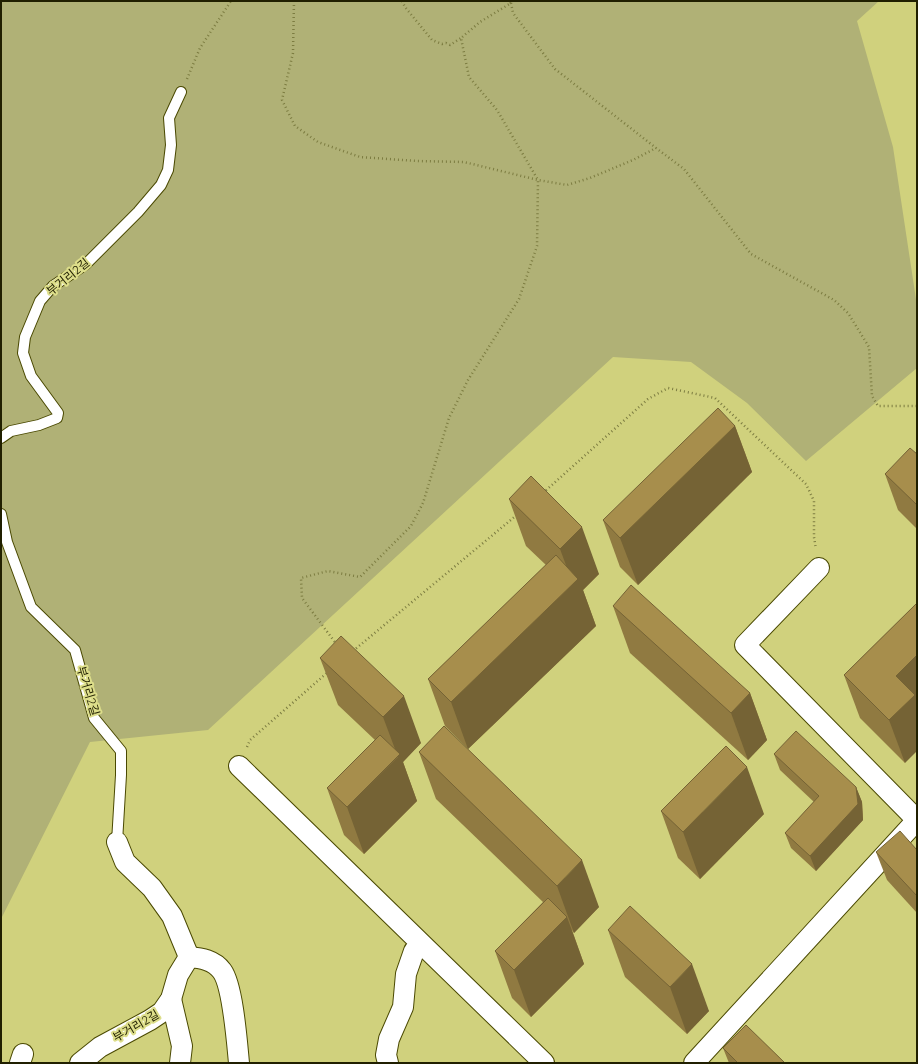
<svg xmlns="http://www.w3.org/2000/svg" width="918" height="1064" viewBox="0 0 918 1064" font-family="Quicksand,'Noto Sans KR',sans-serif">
<rect width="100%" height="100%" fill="#d0d17d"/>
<!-- green -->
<path fill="#b0b176" d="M1 1H879L857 21 893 147 917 306V368L806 461 747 403 691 362 613 357 208 730 90 742 1 919Z"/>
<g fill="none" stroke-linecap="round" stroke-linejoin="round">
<!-- lane casing -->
<g stroke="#4a4902" stroke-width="12">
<g id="lane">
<path d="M1 438 11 431 39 425 57 418 58 413 31 376 23 353 25 337 40 301 53 286 86 264 138 212 161 185 168 170 171 145 169 118 181 92"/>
<path d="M1 514 7 542 31 607 75 650 94 718 121 751V775L117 842"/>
</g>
</g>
<!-- street casing -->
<g stroke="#4a4902" stroke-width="22">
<g id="street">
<path d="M819 568 745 645 917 820"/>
<path d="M239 766 544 1063"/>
<path d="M189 957C201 958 214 960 222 971 233 986 237 1043 239 1063"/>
<path d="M171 999 182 1046 180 1063"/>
<path d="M20 1063 23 1054"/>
<path d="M80 1063 100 1047 150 1020 162 1012 171 999 178 975 189 957 172 916 152 888 125 862 117 842"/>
<path d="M388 1063 386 1055 389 1039 403 1007 406 974 414 951"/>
<path d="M694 1063 917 820"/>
</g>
</g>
<!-- path -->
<g stroke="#7c7c41" stroke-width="2.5" stroke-dasharray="1 3" stroke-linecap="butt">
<path d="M294 1 293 53 282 100 295 126 318 142 360 157 417 161 464 162 538 180 567 185 590 178 633 160 656 148"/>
<path d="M402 1 405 7 432 40 442 44 446 43 450 45 461 38"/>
<path d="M511 3 513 13 555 69 656 148 684 169 751 254 834 300 848 313 869 347 872 396 878 406H917"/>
<path d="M187 79 200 48 231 1"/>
<path d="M543 493 648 399 668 388 715 398 806 484 814 501V537L816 549"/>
<path d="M337 645 302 598 301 578 328 571 360 577 411 526 423 503 449 418 468 380 519 299 537 246 538 180 497 110 469 77 461 38 480 22 511 3 510 1"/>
<path d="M353 651 518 514"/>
<path d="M247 747 250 740 328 672"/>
</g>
<!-- lane -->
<use href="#lane" stroke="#fff" stroke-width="10"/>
<!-- street -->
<use href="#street" stroke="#fff" stroke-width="20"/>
</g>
<!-- wall -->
<g fill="#907a41">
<path d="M735 426 752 472 638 585 620 567 603 520Z"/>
<path d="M917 454V529L898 510 885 474Z"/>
<path d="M509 499 599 574 583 590 596 626 468 749 445 726 428 679 546 565 526 546Z"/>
<path d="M917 603 905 763 860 718 844 675Z"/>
<path d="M613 606 750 693 767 740 748 760 630 653Z"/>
<path d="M320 658 421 743 403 762 417 801 364 854 344 835 327 788 375 740 338 705Z"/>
<path d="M419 752 599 907 574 933 572 930 584 964 531 1017 512 998 495 951 543 902 436 799Z"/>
<path d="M774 754 856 787 862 802 863 820 816 871 791 848 785 833 814 802 780 770Z"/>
<path d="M661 811 764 814 700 879 678 858Z"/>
<path d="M917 850V913L887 880 876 852Z"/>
<path d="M608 930 709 1011 687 1034 625 977Z"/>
<path d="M723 1048 785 1063H729Z"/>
</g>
<!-- shaded-wall -->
<g fill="#756335">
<path d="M735 426 752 472 638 585 620 538Z"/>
<path d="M582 527 599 574 583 590 596 626 468 749 451 702 573 584 560 549Z"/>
<path d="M917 655V751L905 763 889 720 896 676Z"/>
<path d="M750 693 767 740 748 760 731 713Z"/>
<path d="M404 696 421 743 403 762 417 801 364 854 347 807 398 757 383 717Z"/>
<path d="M747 767 764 814 700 879 683 832Z"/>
<path d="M856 787 862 802 863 820 816 871 810 856Z"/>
<path d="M582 860 599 907 574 933 557 886Z"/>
<path d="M567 917 584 964 531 1017 514 970Z"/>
<path d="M692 964 709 1011 687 1034 670 987Z"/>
</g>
<!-- building -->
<g fill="#a78e4c" stroke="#756335">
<path d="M718 408 735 426 620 538 603 520Z"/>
<path d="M910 448 917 454V505L885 474Z"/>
<path d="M531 476 582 527 560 549 509 499Z"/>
<path d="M556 555 578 579 451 702 428 679Z"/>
<path d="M631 585 750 693 731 713 613 606Z"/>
<path d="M917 603V655L896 676 915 695 889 720 844 675Z"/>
<path d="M341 636 404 696 383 717 320 658Z"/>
<path d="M444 726 582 860 557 886 419 752Z"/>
<path d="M796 731 856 787 858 804 810 856 785 833 819 796 774 754Z"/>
<path d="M380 735 400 754 347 807 327 788Z"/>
<path d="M726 746 747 767 683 832 661 811Z"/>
<path d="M900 831 917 850V896L876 852Z"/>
<path d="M548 898 567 917 514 970 495 951Z"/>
<path d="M630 906 692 964 670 987 608 930Z"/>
<path d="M746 1025 785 1063H738L723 1048Z"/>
</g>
<g text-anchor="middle" stroke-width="4" stroke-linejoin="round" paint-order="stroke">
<!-- street labels -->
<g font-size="12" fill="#201f00" stroke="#ddde8a">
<text transform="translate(68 277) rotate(-39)" y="4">부거리2길</text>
<text transform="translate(88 691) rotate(73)" y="4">부거리2길</text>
<text transform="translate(136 1026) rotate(-30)" y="4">부거리2길</text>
</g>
</g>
<!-- border -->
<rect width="918" height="1064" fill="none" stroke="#201f00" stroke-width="4"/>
</svg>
